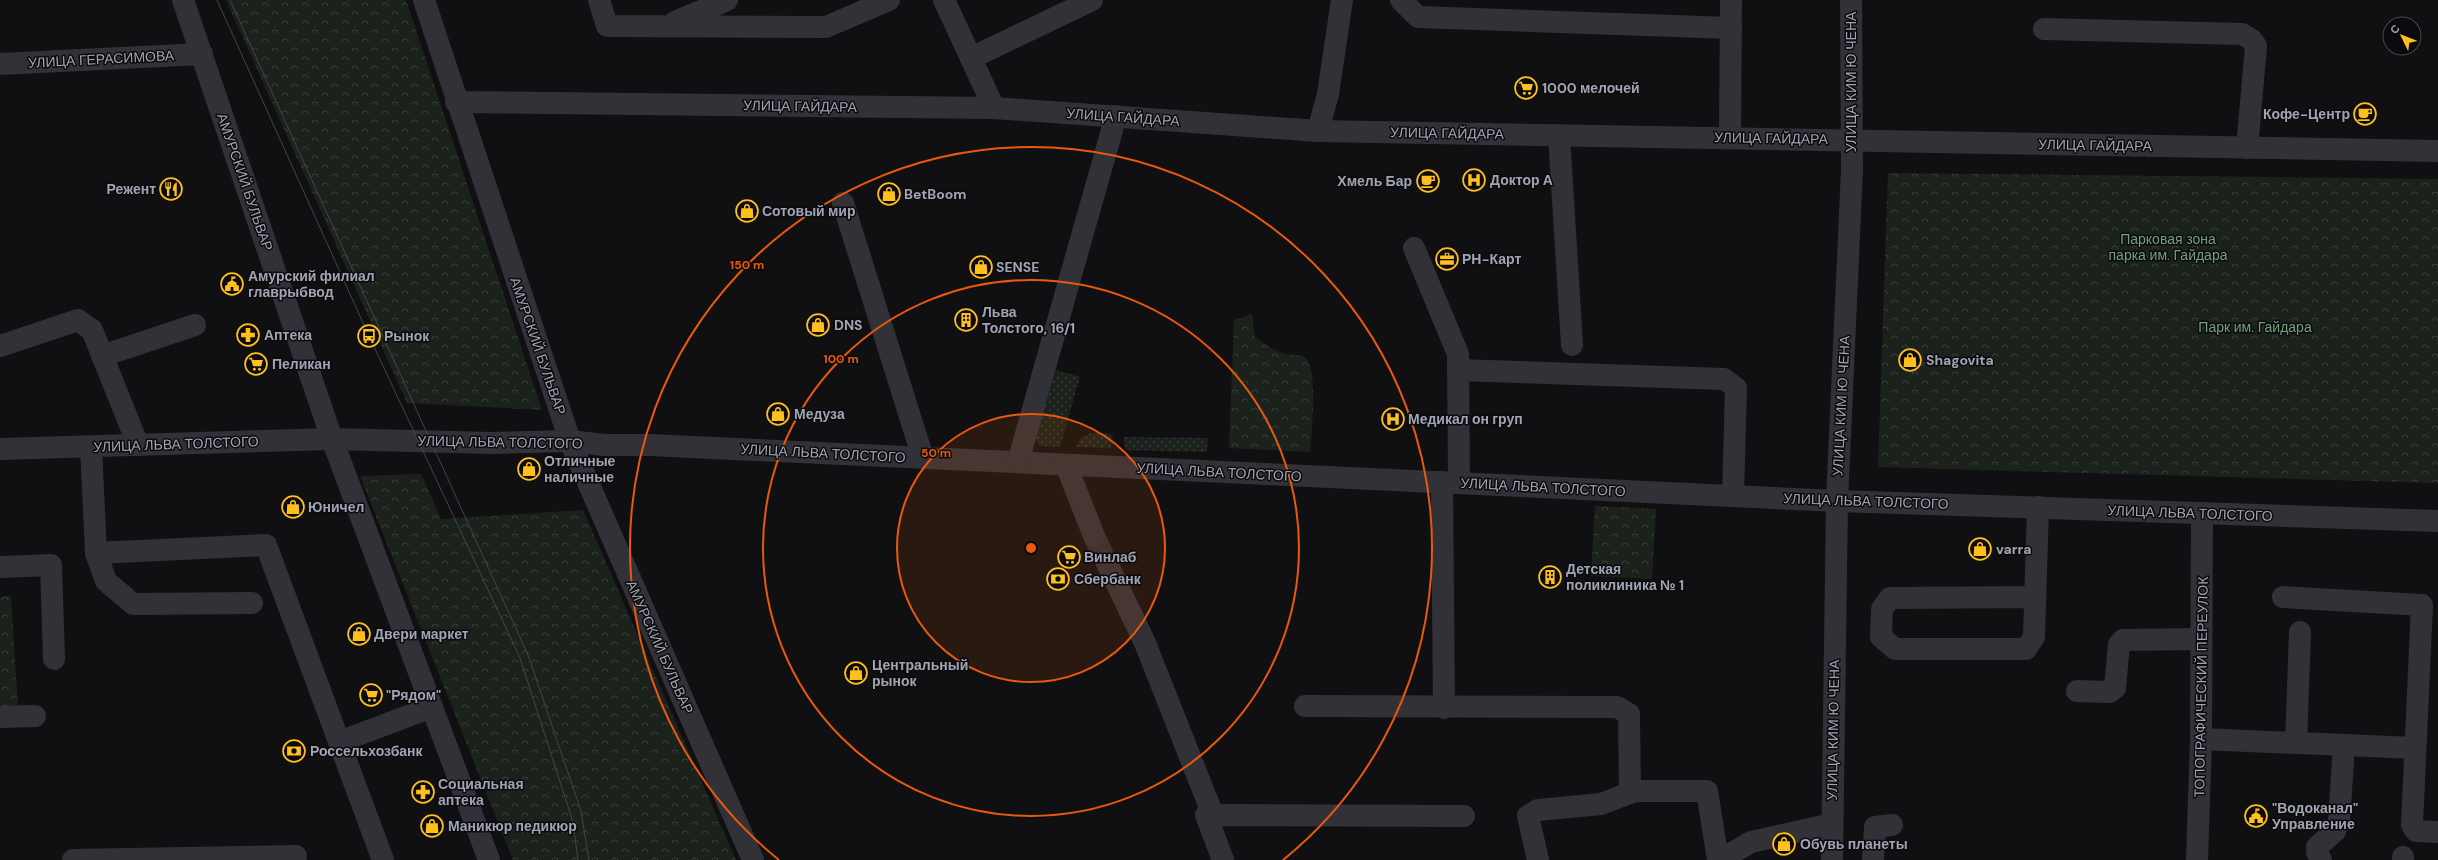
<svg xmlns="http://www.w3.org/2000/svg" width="2438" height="860" viewBox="0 0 2438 860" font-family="'DM Sans',sans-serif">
<defs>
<pattern id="grass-dots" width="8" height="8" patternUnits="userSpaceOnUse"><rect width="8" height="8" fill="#1a221b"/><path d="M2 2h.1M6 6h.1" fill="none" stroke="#383f3a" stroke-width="1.8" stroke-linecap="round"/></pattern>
<pattern id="forest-crowns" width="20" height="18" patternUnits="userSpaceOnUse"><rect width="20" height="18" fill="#1a221b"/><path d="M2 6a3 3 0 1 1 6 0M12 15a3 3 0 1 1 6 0" fill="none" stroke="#383f3a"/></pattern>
</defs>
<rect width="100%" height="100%" fill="#101012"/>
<!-- grass -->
<g fill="url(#grass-dots)">
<path d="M1056 370 1080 377 1060 447 1040 446 1035 439Z"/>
<path d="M1091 433 1113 434 1111 448 1077 447 1080 439Z"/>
<path d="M1123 437 1208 438 1207 452 1126 450Z"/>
</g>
<!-- forest -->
<g fill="url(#forest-crowns)">
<path d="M226 0H406L542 410 407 403Z"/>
<path d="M1888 173 2438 179V483L1878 467Z"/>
<path d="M1252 314 1255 337C1265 344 1274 352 1287 354 1292 355 1298 355 1303 356 1320 363 1311 435 1310 452L1229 448 1234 320Z"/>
<path d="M421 474 441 519 583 510 736 860H513L360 476Z"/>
<path d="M1595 506 1656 509 1652 579 1591 576Z"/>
<path d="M11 596 18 707 0 708V597Z"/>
</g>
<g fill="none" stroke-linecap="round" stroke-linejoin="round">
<!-- minor-tunnel -->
<path stroke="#2d2e32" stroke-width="22" stroke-dasharray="22 11" stroke-linecap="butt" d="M1094 536 1106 561"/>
<!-- minor -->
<g stroke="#313137" stroke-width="22">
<path d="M183 0 332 439 489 860"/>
<path d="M424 0 570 441 753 860"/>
<path d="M599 0 607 26 826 27 889 0"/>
<path d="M944 0 994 108"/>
<path d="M1401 0 1418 17 1731 28"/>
<path d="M675 22 727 0"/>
<path d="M2044 29 2242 34 2251 39 2256 46 2247 148"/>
<path d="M971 58 1092 0"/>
<path d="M0 64 202 54"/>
<path d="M456 102 994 108 1318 131 2438 151"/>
<path d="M1318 131 1328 94 1342 0"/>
<path d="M1559 135 1572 345"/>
<path d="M1730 138 1731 0"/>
<path d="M843 203 923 458"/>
<path d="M1414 248 1458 354 1459 483"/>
<path d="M0 346 78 320 92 330 138 445"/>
<path d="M102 356 195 325"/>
<path d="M1458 370 1724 379 1736 388 1733 496"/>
<path d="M91 447 96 553 266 545 383 860"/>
<path d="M0 449 332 439 492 443 570 441 604 445H650L1837 501 2438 521"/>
<path d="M1018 462 1116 116"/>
<path d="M1066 465 1094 536"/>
<path d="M1442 482 1444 708"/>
<path d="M96 553 106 581 133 604 252 603"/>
<path d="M1106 561 1145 643 1213 815"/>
<path d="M0 567 51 565 54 659"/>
<path d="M2035 597 1890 598 1882 609 1881 637 1895 649H2026L2034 637 2038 507"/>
<path d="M2283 597 2422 605 2412 825 2416 831 2438 832"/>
<path d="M2077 691 2110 692 2115 688 2119 644 2123 640 2201 639"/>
<path d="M1305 706 1617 707 1629 714 1630 793"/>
<path d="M0 717 35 716"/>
<path d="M2201 739 2415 748"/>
<path d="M339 742 432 707"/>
<path d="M2296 743 2300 632"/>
<path d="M73 860 296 856"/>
<path d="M1223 860 1206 815 1464 816"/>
<path d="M1538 860 1528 816 1538 810 1601 804 1635 791H1707L1718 860"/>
<path d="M1720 860 1751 842 1832 824"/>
<path d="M1832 860 1837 501 1852 170 1851 0"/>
<path d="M1873 860 1875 827 1892 825"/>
<path d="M2197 860 2201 739 2202 513"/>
<path d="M2321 860 2317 852V847L2335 831 2339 822 2344 745"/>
<path d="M2403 860V857"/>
</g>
<!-- tram -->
<g stroke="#44454c" stroke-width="1">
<path d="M217 0 369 336 520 658 573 822 578 860"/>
<path d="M230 0 528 655 581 811 589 860"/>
</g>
</g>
<!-- distance rings -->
<circle cx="1031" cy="548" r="134" fill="#e8590c" fill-opacity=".12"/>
<g fill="none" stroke="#e8590c" stroke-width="2">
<circle cx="1031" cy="548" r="134"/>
<circle cx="1031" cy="548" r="268"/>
<path d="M779 860A401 401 0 1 1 1283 860"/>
</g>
<!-- icons -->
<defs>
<g id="supermarket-ring" transform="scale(1.15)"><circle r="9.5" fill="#0b0b0d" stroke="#ffc01b" stroke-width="1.5"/><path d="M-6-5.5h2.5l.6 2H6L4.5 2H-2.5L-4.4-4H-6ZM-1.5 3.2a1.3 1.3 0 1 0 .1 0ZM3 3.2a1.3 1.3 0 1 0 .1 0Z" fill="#ffc01b"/></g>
<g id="cafe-ring" transform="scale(1.15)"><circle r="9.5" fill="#0b0b0d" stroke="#ffc01b" stroke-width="1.5"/><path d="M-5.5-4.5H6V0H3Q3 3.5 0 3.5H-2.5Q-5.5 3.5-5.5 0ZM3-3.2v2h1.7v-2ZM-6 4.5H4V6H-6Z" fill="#ffc01b"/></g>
<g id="hospital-ring" transform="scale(1.15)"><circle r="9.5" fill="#0b0b0d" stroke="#ffc01b" stroke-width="1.5"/><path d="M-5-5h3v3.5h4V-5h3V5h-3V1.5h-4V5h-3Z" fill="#ffc01b"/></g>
<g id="restaurant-ring" transform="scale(1.15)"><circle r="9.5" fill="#0b0b0d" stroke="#ffc01b" stroke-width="1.5"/><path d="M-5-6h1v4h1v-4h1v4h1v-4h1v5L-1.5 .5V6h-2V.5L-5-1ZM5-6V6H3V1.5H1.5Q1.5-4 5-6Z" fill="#ffc01b"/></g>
<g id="shop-ring" transform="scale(1.15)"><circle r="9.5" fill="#0b0b0d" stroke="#ffc01b" stroke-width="1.5"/><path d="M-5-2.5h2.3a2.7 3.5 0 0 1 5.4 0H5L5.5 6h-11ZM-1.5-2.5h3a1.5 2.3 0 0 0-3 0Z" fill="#ffc01b"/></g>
<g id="office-ring" transform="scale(1.15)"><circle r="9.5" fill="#0b0b0d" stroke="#ffc01b" stroke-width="1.5"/><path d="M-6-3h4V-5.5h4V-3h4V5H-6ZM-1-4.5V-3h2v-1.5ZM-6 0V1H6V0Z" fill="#ffc01b"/></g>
<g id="civic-ring" transform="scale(1.15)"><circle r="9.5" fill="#0b0b0d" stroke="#ffc01b" stroke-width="1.5"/><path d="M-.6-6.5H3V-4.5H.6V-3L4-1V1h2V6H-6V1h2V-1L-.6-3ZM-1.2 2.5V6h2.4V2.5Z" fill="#ffc01b"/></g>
<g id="building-ring" transform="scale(1.15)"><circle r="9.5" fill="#0b0b0d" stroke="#ffc01b" stroke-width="1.5"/><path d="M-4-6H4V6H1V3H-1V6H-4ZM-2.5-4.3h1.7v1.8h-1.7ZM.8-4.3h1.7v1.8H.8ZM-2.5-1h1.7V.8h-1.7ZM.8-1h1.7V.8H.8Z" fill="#ffc01b"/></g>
<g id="pharmacy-ring" transform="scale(1.15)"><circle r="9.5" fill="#0b0b0d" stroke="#ffc01b" stroke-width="1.5"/><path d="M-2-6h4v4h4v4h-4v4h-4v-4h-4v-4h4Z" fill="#ffc01b"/></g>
<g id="bus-ring" transform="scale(1.15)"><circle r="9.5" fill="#0b0b0d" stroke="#ffc01b" stroke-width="1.5"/><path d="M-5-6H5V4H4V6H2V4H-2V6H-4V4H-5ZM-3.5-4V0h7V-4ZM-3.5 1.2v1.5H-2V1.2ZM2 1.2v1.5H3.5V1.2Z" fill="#ffc01b"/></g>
<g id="bank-ring" transform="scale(1.15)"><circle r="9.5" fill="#0b0b0d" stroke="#ffc01b" stroke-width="1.5"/><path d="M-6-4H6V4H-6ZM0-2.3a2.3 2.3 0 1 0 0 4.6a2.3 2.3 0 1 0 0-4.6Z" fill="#ffc01b"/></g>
</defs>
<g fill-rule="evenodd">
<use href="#supermarket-ring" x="1526" y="88"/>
<use href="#cafe-ring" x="2365" y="114"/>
<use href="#hospital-ring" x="1474" y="180"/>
<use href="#cafe-ring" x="1428" y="181"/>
<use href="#restaurant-ring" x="171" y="189"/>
<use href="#shop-ring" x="889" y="194"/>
<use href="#shop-ring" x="747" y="211"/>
<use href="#office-ring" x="1447" y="259"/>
<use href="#shop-ring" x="981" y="267"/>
<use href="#civic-ring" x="232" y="284"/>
<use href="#building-ring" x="966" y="320"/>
<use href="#shop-ring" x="818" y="325"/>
<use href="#pharmacy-ring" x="248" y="335"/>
<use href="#bus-ring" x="369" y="336"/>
<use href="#shop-ring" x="1910" y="360"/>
<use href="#supermarket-ring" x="256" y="364"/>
<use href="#shop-ring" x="778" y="414"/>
<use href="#hospital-ring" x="1393" y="419"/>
<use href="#shop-ring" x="529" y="469"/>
<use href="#shop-ring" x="293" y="507"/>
<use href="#shop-ring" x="1980" y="549"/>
<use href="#supermarket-ring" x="1069" y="557"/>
<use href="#building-ring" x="1550" y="577"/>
<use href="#bank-ring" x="1058" y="579"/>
<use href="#shop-ring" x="359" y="634"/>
<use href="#shop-ring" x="856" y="673"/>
<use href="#supermarket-ring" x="371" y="695"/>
<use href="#bank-ring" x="294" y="751"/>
<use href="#pharmacy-ring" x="423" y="792"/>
<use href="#civic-ring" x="2256" y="816"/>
<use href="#shop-ring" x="432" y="826"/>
<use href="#shop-ring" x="1784" y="844"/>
</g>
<g text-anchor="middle" stroke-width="3" stroke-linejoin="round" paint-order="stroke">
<!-- street labels -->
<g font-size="14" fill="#a0a5b4" stroke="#0b0b0d">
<text transform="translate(101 59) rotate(-3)" y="5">УЛИЦА ГЕРАСИМОВА</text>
<text transform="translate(1851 82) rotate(-90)" y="5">УЛИЦА КИМ Ю ЧЕНА</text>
<text transform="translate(800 106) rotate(1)" y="5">УЛИЦА ГАЙДАРА</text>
<text transform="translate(1123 117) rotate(4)" y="5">УЛИЦА ГАЙДАРА</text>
<text transform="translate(1447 133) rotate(1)" y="5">УЛИЦА ГАЙДАРА</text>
<text transform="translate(1771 138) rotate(1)" y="5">УЛИЦА ГАЙДАРА</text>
<text transform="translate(2095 145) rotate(1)" y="5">УЛИЦА ГАЙДАРА</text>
<text transform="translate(245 182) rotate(71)" y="5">АМУРСКИЙ БУЛЬВАР</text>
<text transform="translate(538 346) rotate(71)" y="5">АМУРСКИЙ БУЛЬВАР</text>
<text transform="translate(1841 406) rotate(-87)" y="5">УЛИЦА КИМ Ю ЧЕНА</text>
<text transform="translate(500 442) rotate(1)" y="5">УЛИЦА ЛЬВА ТОЛСТОГО</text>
<text transform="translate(176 444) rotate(-2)" y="5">УЛИЦА ЛЬВА ТОЛСТОГО</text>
<text transform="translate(823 453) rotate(3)" y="5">УЛИЦА ЛЬВА ТОЛСТОГО</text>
<text transform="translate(1219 472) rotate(3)" y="5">УЛИЦА ЛЬВА ТОЛСТОГО</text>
<text transform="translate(1543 487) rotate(3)" y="5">УЛИЦА ЛЬВА ТОЛСТОГО</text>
<text transform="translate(1866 501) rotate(2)" y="5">УЛИЦА ЛЬВА ТОЛСТОГО</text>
<text transform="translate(2190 513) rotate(2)" y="5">УЛИЦА ЛЬВА ТОЛСТОГО</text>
<text transform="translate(660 647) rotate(66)" y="5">АМУРСКИЙ БУЛЬВАР</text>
<text transform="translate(2201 687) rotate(-89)" y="5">ТОПОГРАФИЧЕСКИЙ ПЕРЕУЛОК</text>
<text transform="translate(1833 730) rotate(-89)" y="5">УЛИЦА КИМ Ю ЧЕНА</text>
</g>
<!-- poi labels -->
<g font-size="14" font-weight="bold" fill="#a0a5b4" stroke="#0b0b0d" text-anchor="start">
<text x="1542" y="93">1000 мелочей</text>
<text x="2350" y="119" text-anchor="end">Кофе-Центр</text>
<text x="1490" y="185">Доктор А</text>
<text x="1412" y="186" text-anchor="end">Хмель Бар</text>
<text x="156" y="194" text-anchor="end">Режент</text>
<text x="904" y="199">BetBoom</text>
<text x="762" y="216">Сотовый мир</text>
<text x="1462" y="264">РН-Карт</text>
<text x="996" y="272">SENSE</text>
<text x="248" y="281">Амурский филиал<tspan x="248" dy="16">главрыбвод</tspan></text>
<text x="982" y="317">Льва<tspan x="982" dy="16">Толстого, 16/1</tspan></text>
<text x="834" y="330">DNS</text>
<text x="264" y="340">Аптека</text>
<text x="384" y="341">Рынок</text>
<text x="1926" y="365">Shagovita</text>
<text x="272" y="369">Пеликан</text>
<text x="794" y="419">Медуза</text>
<text x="1408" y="424">Медикал он груп</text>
<text x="544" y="466">Отличные<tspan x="544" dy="16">наличные</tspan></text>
<text x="308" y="512">Юничел</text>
<text x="1996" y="554">varra</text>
<text x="1084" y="562">Винлаб</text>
<text x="1566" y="574">Детская<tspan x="1566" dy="16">поликлиника № 1</tspan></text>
<text x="1074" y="584">Сбербанк</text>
<text x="374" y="639">Двери маркет</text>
<text x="872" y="670">Центральный<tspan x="872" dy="16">рынок</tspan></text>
<text x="386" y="700">"Рядом"</text>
<text x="310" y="756">Россельхозбанк</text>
<text x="438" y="789">Социальная<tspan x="438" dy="16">аптека</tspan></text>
<text x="2272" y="813">"Водоканал"<tspan x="2272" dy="16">Управление</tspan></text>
<text x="448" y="831">Маникюр педикюр</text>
<text x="1800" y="849">Обувь планеты</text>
</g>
<!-- park labels -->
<g font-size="14" fill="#74a17a" stroke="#0b0b0d">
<text x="2168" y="244">Парковая зона<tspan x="2168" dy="16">парка им. Гайдара</tspan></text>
<text x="2255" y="332">Парк им. Гайдара</text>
</g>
</g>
<circle cx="1031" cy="548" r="6" fill="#e8590c" stroke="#0b0b0d" stroke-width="2"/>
<g font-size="12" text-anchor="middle" font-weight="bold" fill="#e8590c" stroke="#0b0b0d" stroke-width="3" stroke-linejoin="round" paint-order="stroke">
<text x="747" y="269">150 m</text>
<text x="841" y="363">100 m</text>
<text x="936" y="457">50 m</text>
</g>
<!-- north arrow -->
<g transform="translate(2402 36) rotate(313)"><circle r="19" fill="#0b0b0d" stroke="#474950"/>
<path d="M0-3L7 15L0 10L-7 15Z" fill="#ffc01b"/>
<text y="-6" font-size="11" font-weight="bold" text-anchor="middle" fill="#a0a5b4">С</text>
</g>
</svg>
